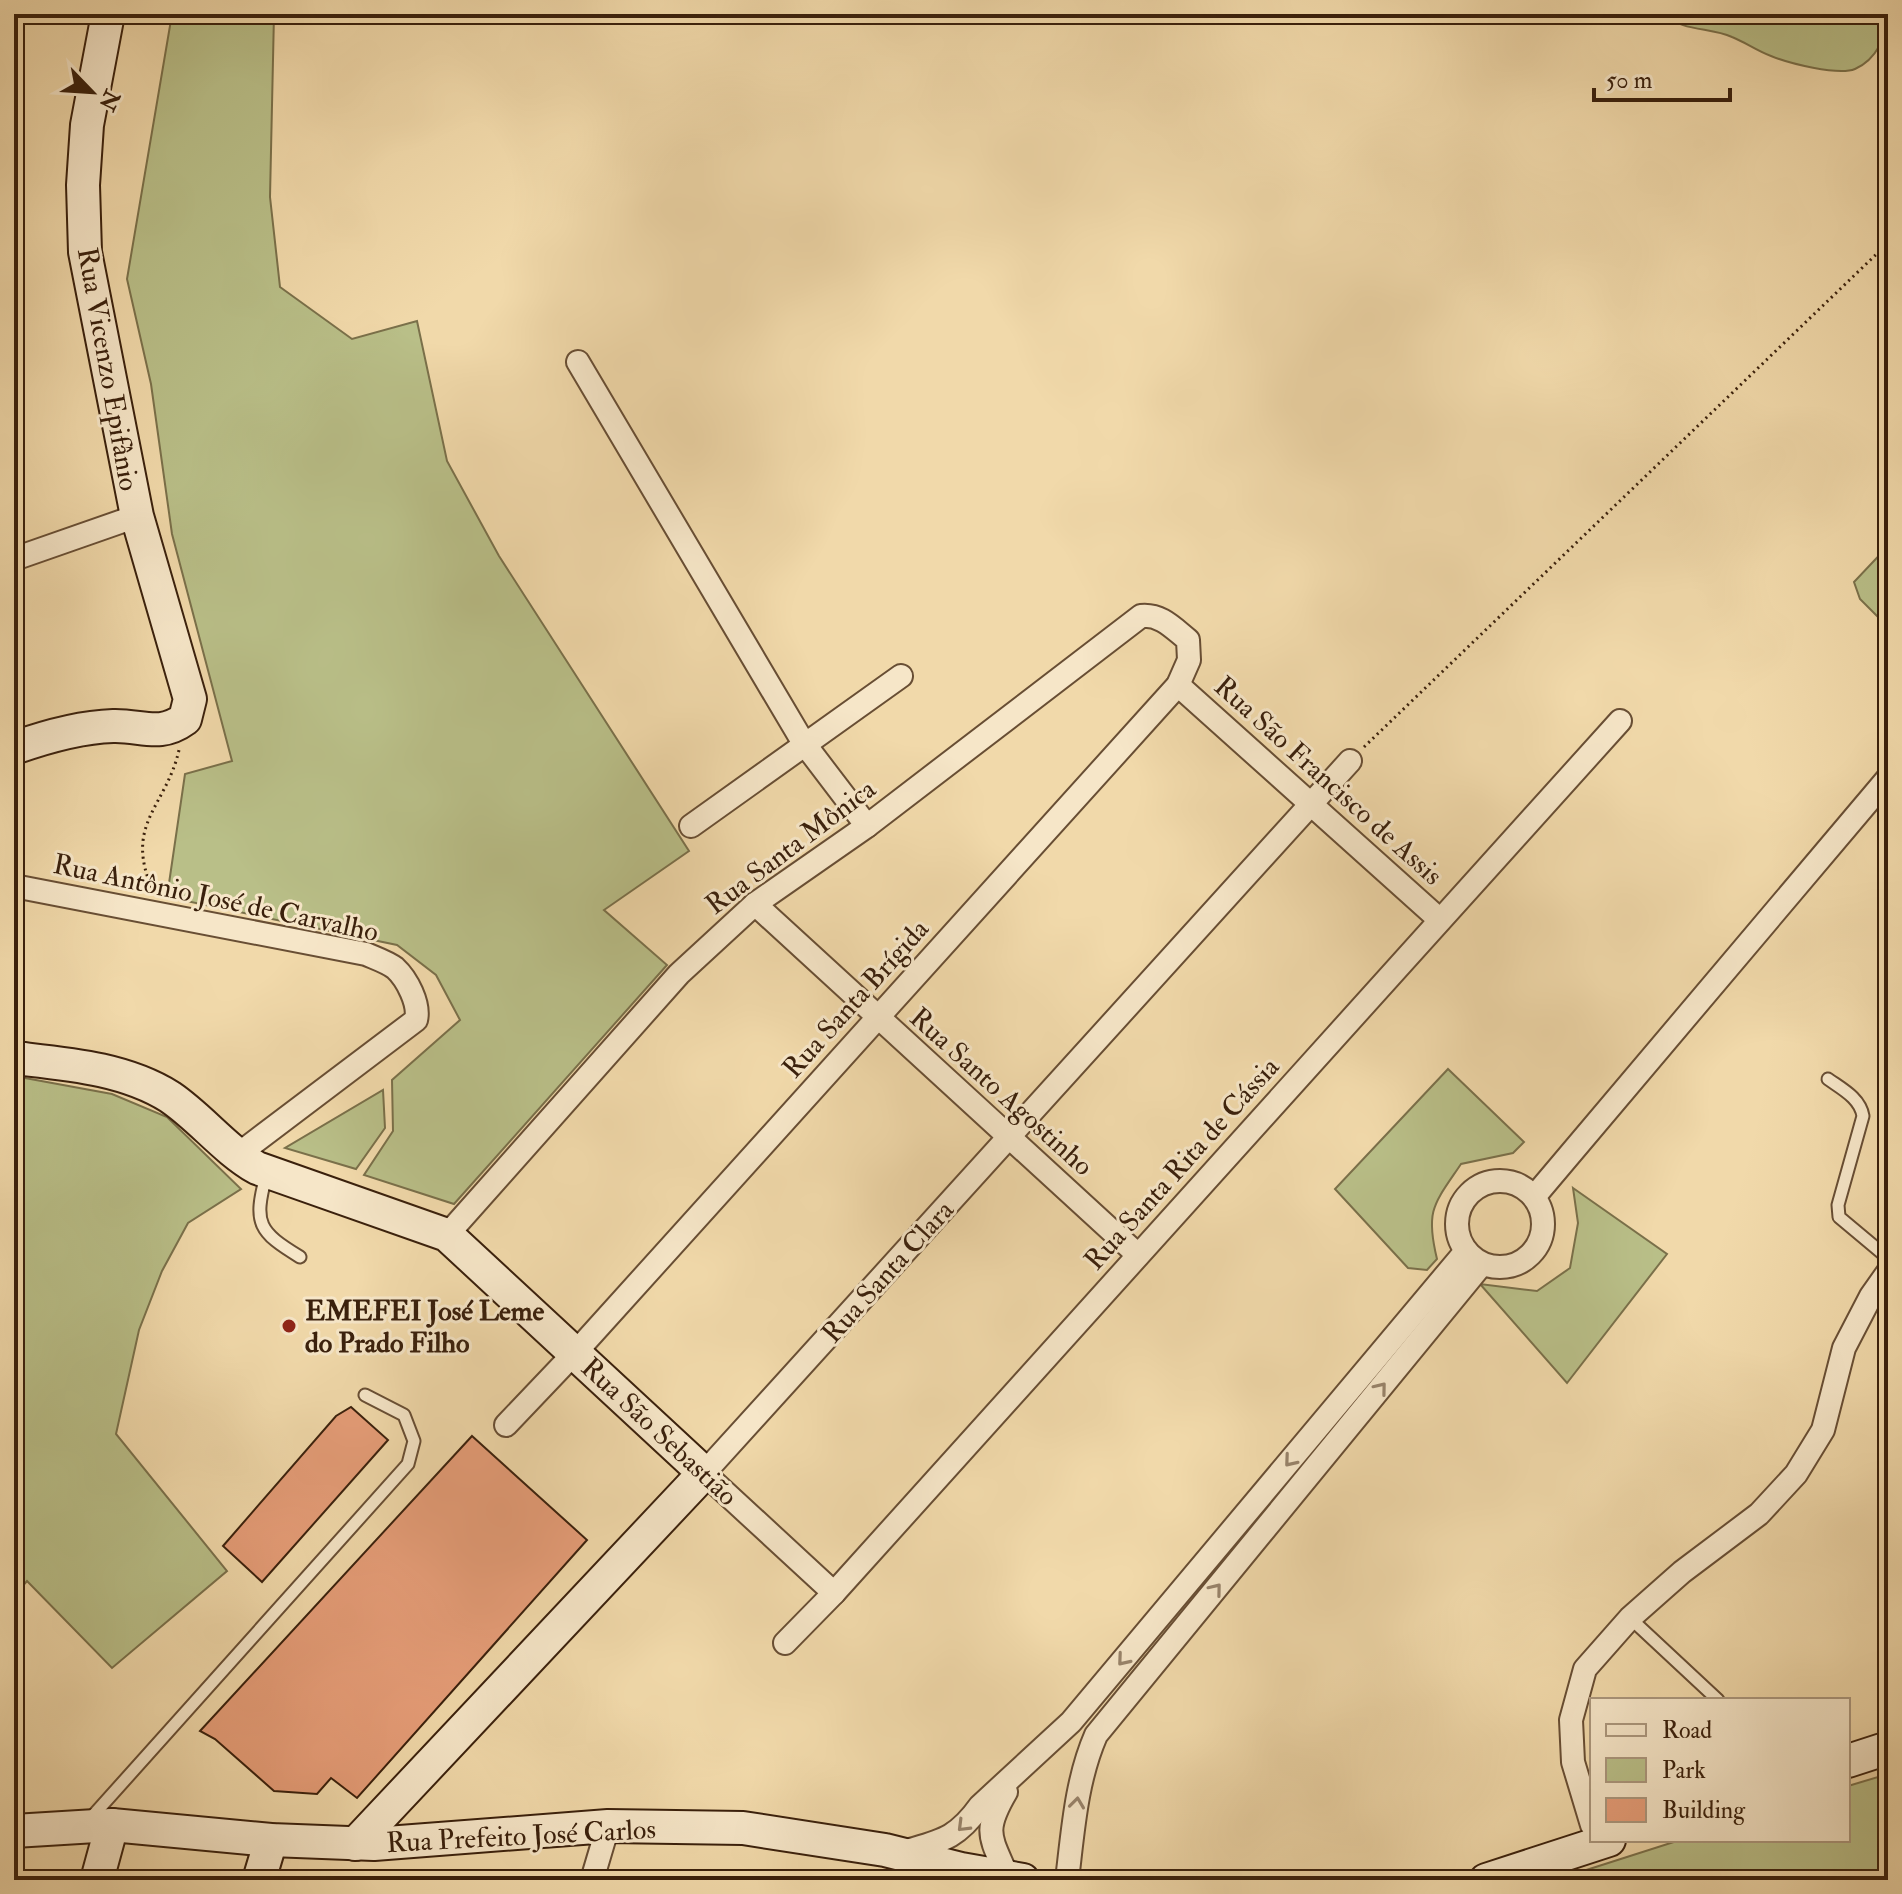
<svg xmlns="http://www.w3.org/2000/svg" width="1902" height="1894" viewBox="0 0 1902 1894" font-family="'IM FELL Double Pica',serif">
<rect width="100%" height="100%" fill="#f1d9aa"/>
<filter id="stains"><feTurbulence type="fractalNoise" baseFrequency=".0025" numOctaves="4"/><feColorMatrix values="0 0 0 0 .2 0 0 0 0 .09 0 0 0 0 .02 0 0 0 .5 -.17"/></filter>
<radialGradient id="worn" r=".72"><stop offset=".6" stop-color="#630" stop-opacity="0"/><stop offset="1" stop-color="#630" stop-opacity=".3"/></radialGradient>
<!-- green -->
<g fill="#b9bf88" stroke="#7a704a" stroke-width="2">
<path d="M172 14H274L270 197 280 287 352 339 417 321 447 461 499 556 689 851 604 910 667 965 454 1204 364 1175 393 1131 392 1080 460 1020 436 975 397 945 167 897 185 774 232 761 172 534 151 384 127 279Z"/>
<path d="M1663 14H1888C1888 35 1876 60 1855 69 1838 76 1788 63 1771 56 1757 51 1745 42 1732 37 1709 27 1684 32 1663 14Z"/>
<path d="M1888 546V627L1860 599 1854 582Z"/>
<path d="M1448 1069 1524 1142 1513 1153 1461 1164C1434 1204 1425 1210 1437 1259L1427 1270 1408 1268 1335 1189Z"/>
<path d="M14 1076 112 1094 167 1117 241 1189 188 1223 162 1271 139 1330 116 1434 227 1571 112 1668 27 1581 14 1596Z"/>
<path d="M383 1090 385 1128 356 1169 285 1148Z"/>
<path d="M1573 1188 1667 1254 1567 1383 1480 1284 1537 1291 1570 1268 1578 1223Z"/>
<path d="M1888 1774V1880H1555L1680 1840H1848V1786Z"/>
</g>
<!-- building -->
<g fill="#e69d78" stroke="#3a200c" stroke-width="2">
<path d="M351 1407 388 1440 262 1582 223 1546 336 1416Z"/>
<path d="M472 1436 587 1540 357 1798 331 1778 317 1794 274 1791 215 1739 200 1731Z"/>
</g>
<g fill="none" stroke-linecap="round" stroke-linejoin="round">
<!-- lane casing -->
<g stroke="#684e34" stroke-width="15">
<g id="lane">
<path d="M1828 1079C1842 1089 1860 1098 1863 1116L1838 1205 1839 1217 1888 1258"/>
<path d="M266 1176C253 1224 259 1232 300 1257"/>
<path d="M1630 1618 1718 1700"/>
<path d="M89 1820 408 1464 414 1441 404 1415 365 1395"/>
</g>
</g>
<!-- street casing -->
<g stroke="#684e34" stroke-width="26">
<g id="street">
<path d="M578 362 803 742 867 826"/>
<path d="M14 559 137 516"/>
<path d="M1178 685 1440 920"/>
<path d="M691 826 901 676"/>
<path d="M14 886 366 954C375 958 387 962 395 968 407 979 420 1004 416 1020L236 1156"/>
<path d="M755 904 1138 1255"/>
<circle cx="1500" cy="1224" r="43"/>
<path d="M1534 1197 1888 778"/>
<path d="M447 1235 679 974 755 904 867 826 1141 616C1161 614 1173 628 1188 640L1189 660 1178 685 584 1343 506 1425"/>
<path d="M834 1593 704 1473 1350 761"/>
<path d="M785 1643 834 1593 1620 721"/>
<path d="M1006 1792C982 1833 991 1837 1008 1878"/>
<path d="M1592 1825 1573 1762 1571 1720 1585 1669 1630 1618 1682 1572 1759 1514 1796 1474 1823 1430 1844 1348 1871 1296 1888 1272"/>
<path d="M900 1853C939 1841 955 1841 980 1806L1071 1722 1466 1251"/>
<path d="M592 1880 608 1826"/>
<path d="M1067 1880C1073 1831 1076 1781 1096 1735L1482 1264"/>
</g>
</g>
<!-- secondary casing -->
<g stroke="#3a200c" stroke-width="36">
<g id="secondary">
<path d="M14 748C45 737 80 727 113 726 142 725 159 738 185 719L190 699 137 516 85 252 83 185 87 125 108 14"/>
<path d="M14 1058C66 1064 124 1068 170 1097 201 1118 224 1149 257 1168L447 1235 704 1473 355 1844"/>
<path d="M1848 1761 1888 1748"/>
<path d="M14 1831 112 1825 271 1840 374 1844 608 1826 743 1828 885 1850 961 1869 1023 1880"/>
<path d="M97 1880 112 1825"/>
<path d="M259 1880 271 1840"/>
<path d="M1486 1880 1609 1840"/>
</g>
</g>
<!-- path -->
<g stroke="#3a200c" stroke-width="3" stroke-dasharray="2 4" stroke-linecap="butt">
<path d="M1364 747 1888 243"/>
<path d="M154 893C122 824 166 808 179 750"/>
</g>
<!-- lane -->
<use href="#lane" stroke="#f6e6c8" stroke-width="11"/>
<!-- street -->
<use href="#street" stroke="#f6e6c8" stroke-width="22"/>
<!-- secondary -->
<use href="#secondary" stroke="#f6e6c8" stroke-width="32"/>
</g>
<!-- one-way arrows -->
<defs><path id="oneway-chevron" d="M-2-3.5L2.5 0L-2 3.5" fill="none" stroke-width="1.6" stroke-linecap="round" stroke-linejoin="round" transform="scale(2)"/></defs>
<g stroke="#98836a">
<use href="#oneway-chevron" transform="translate(1381 1388) rotate(-51)"/>
<use href="#oneway-chevron" transform="translate(1290 1461) rotate(130)"/>
<use href="#oneway-chevron" transform="translate(1216 1589) rotate(-51)"/>
<use href="#oneway-chevron" transform="translate(1123 1660) rotate(130)"/>
<use href="#oneway-chevron" transform="translate(1077 1803) rotate(-83)"/>
<use href="#oneway-chevron" transform="translate(963 1826) rotate(135)"/>
</g>
<!-- markers -->
<circle fill="#8f2418" stroke="#f6e6c8" stroke-width="3" cx="289" cy="1326" r="8"/>
<g text-anchor="middle" stroke-width="6" stroke-linejoin="round" paint-order="stroke">
<!-- street labels -->
<g font-size="28" fill="#3a200c" stroke="#f6e6c8">
<text transform="translate(109 369) rotate(80)" y="10">Rua Vicenzo Epifânio</text>
<text transform="translate(1329 780) rotate(42)" y="10">Rua São Francisco de Assis</text>
<text transform="translate(790 846) rotate(-37)" y="10">Rua Santa Mônica</text>
<text transform="translate(216 897) rotate(12)" y="10">Rua Antônio José de Carvalho</text>
<text transform="translate(855 998) rotate(-48)" y="10">Rua Santa Brígida</text>
<text transform="translate(1002 1091) rotate(42)" y="10">Rua Santo Agostinho</text>
<text transform="translate(1181 1163) rotate(-48)" y="10">Rua Santa Rita de Cássia</text>
<text transform="translate(887 1271) rotate(-48)" y="10">Rua Santa Clara</text>
<text transform="translate(660 1431) rotate(43)" y="10">Rua São Sebastião</text>
<text transform="translate(521 1835) rotate(-3)" y="10">Rua Prefeito José Carlos</text>
</g>
<!-- poi labels -->
<g font-size="28" font-weight="bold" fill="#3a200c" stroke="#f6e6c8" text-anchor="start">
<text x="305" y="1320">EMEFEI José Leme<tspan x="305" dy="32">do Prado Filho</tspan></text>
</g>
</g>
<!-- margin -->
<rect width="1902" height="1894" fill="none" stroke="#f1d9aa" stroke-width="48"/>
<rect x="16" y="16" width="1870" height="1862" fill="none" stroke="#3a200c" stroke-width="4"/>
<rect x="24" y="24" width="1854" height="1846" fill="none" stroke="#3a200c" stroke-width="2"/>
<!-- legend -->
<rect x="1590" y="1698" width="260" height="144" fill="#f6e6c8" stroke="#ab977d" stroke-width="2"/>
<rect x="1606" y="1724" width="40" height="12" fill="#f6e6c8" stroke="#ab977d" stroke-width="2"/>
<text x="1662" y="1738" font-size="24" fill="#3a200c">Road</text>
<rect x="1606" y="1758" width="40" height="24" fill="#b9bf88" stroke="#ab977d" stroke-width="2"/>
<text x="1662" y="1778" font-size="24" fill="#3a200c">Park</text>
<rect x="1606" y="1798" width="40" height="24" fill="#e69d78" stroke="#ab977d" stroke-width="2"/>
<text x="1662" y="1818" font-size="24" fill="#3a200c">Building</text>
<!-- north arrow -->
<g transform="translate(92 92) rotate(115)" stroke="#f6e6c8" stroke-width="6" paint-order="stroke">
<path d="M0-6L14 30L0 20L-14 30Z" fill="#3a200c"/>
<text y="-12" font-size="22" font-weight="bold" text-anchor="middle" fill="#3a200c">N</text>
</g>
<!-- scale -->
<path d="M1594 88v12h136v-12" fill="none" stroke="#3a200c" stroke-width="4"/>
<text x="1606" y="88" font-size="24" fill="#3a200c" stroke="#f6e6c8" stroke-width="6" paint-order="stroke">50 m</text>
<rect width="100%" height="100%" filter="url(#stains)"/>
<rect width="100%" height="100%" fill="url(#worn)"/>
</svg>
